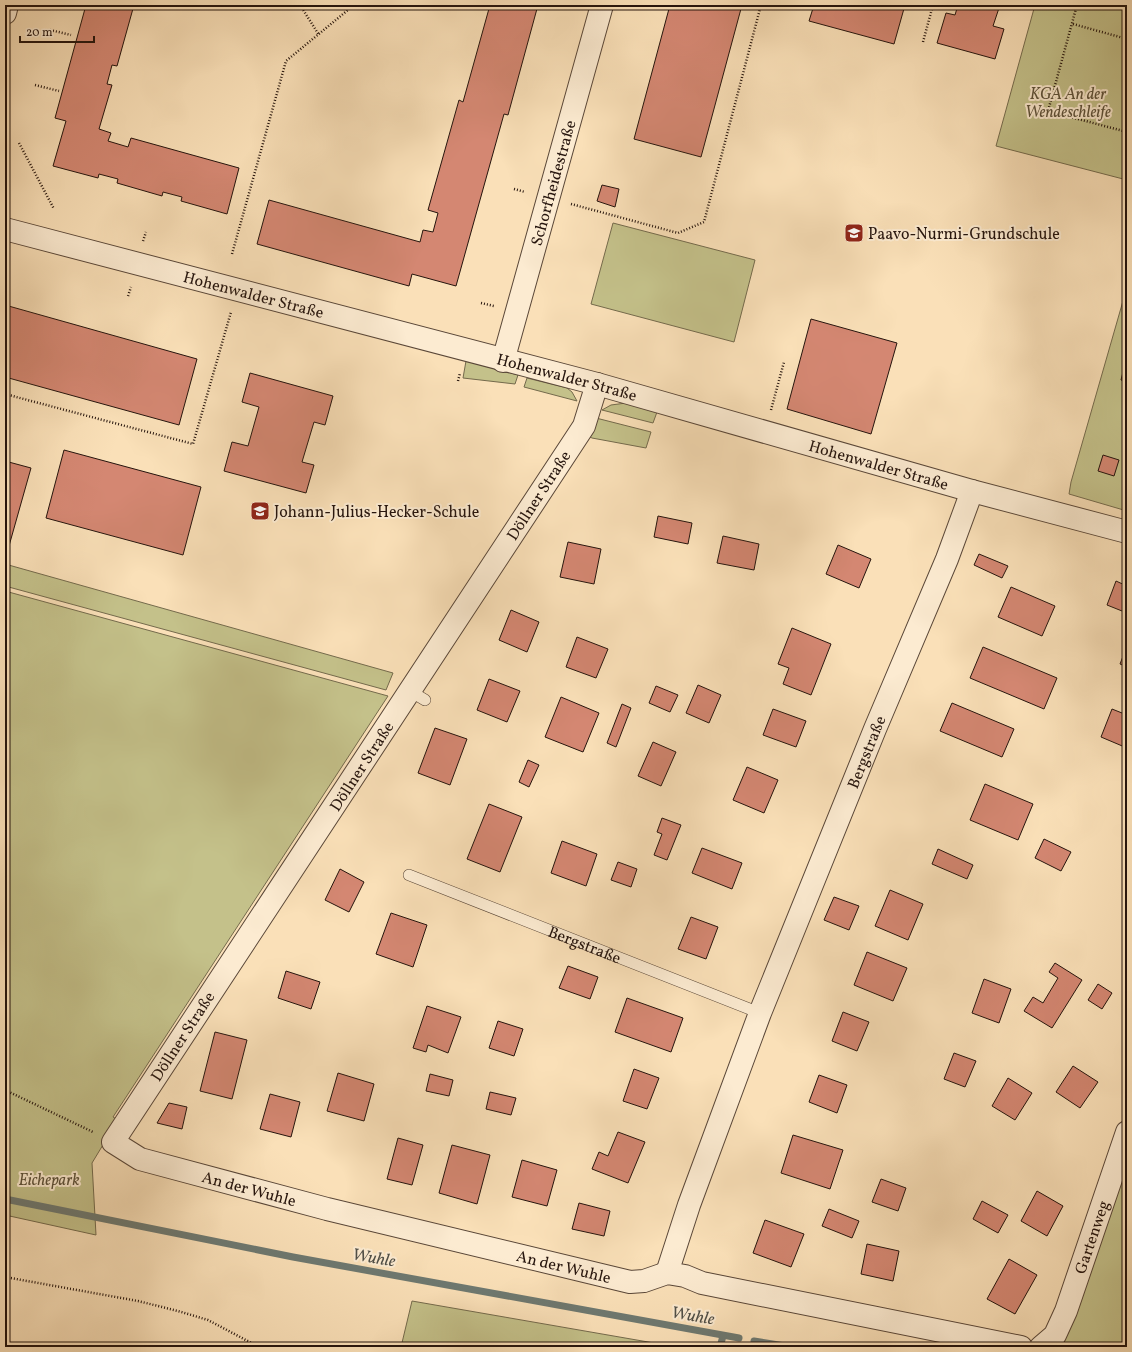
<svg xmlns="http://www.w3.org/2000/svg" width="1132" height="1352" viewBox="0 0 1132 1352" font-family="Vollkorn,serif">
<rect width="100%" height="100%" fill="#fae0b8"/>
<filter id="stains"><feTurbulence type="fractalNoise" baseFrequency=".005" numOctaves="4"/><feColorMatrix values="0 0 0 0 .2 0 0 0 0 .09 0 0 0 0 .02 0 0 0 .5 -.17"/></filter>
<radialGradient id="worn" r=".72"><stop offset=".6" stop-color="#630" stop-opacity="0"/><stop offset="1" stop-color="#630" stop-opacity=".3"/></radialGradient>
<!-- green -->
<g fill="#c4c18a" stroke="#746a4c">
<path d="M1035,5H1127V180L996,146Z"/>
<path d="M613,223L755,260L734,342L591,304Z"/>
<path d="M1127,287V511L1069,494L1071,482Z"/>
<path d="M466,361L518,375L515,384L463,378Z"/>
<path d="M527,378L567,388L572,392L577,401L524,387Z"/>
<path d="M626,403L657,412L653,423L602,410L611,405Z"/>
<path d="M596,418L651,432L646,448L592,438L586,435Z"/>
<path d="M5,564L393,673L386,690L5,586Z"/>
<path d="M5,591L388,696L113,1117L118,1120L92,1163L96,1235L5,1215Z"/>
<path d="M1127,1156V1347H1058Z"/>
<path d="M412,1301L677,1347H401Z"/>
</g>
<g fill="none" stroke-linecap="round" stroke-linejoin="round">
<!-- stream -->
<g stroke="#6e7971" stroke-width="7">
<path d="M5,1199L293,1257L739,1338"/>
<path d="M754,1341L791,1347"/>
<path d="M720,1347L723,1336"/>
</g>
</g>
<!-- building -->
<g fill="#d48772" stroke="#25140d">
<path d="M86,5H134L117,66L112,65L107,84L112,85L99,129L111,133L108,141L128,147L131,138L239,168L227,214L181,201L182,197L163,192L162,196L117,183L118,179L99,174L98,178L53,166L66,121L55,118Z"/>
<path d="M490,5H538L508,115L504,114L456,286L412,274L409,286L257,244L269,200L420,242L423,230L433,232L438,213L428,210L459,100L463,102Z"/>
<path d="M670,5H742L701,157L634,139Z"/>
<path d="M814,5H905L894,44L809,21Z"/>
<path d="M958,5H1000L993,26L1004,29L995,59L937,43L946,13L955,15Z"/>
<path d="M602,185L619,189L615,207L597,201Z"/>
<path d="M5,305L197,359L179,425L5,377Z"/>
<path d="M811,319L897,343L871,434L787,409Z"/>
<path d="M1125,364H1127V382L1121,380Z"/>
<path d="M250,373L333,396L325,425L314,422L302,462L314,465L306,493L224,471L232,442L248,446L259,407L242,402Z"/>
<path d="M64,450L201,487L183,555L46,518Z"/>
<path d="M1103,455L1119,460L1114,476L1098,471Z"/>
<path d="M5,461L31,468L7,553H5Z"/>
<path d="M658,516L692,523L688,544L654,537Z"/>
<path d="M723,536L759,544L754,570L717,563Z"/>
<path d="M568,542L601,549L594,584L560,577Z"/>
<path d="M838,545L871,559L859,588L826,574Z"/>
<path d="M979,554L1008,566L1002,578L974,565Z"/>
<path d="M1116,581L1127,586V613L1107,605Z"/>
<path d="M1011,587L1055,606L1042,636L998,617Z"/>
<path d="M511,610L539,622L527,652L499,640Z"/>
<path d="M792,628L831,644L811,695L783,684L789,668L778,664Z"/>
<path d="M577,637L608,649L596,678L566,667Z"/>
<path d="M1127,646V667L1120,664Z"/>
<path d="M983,647L1057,678L1044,709L970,678Z"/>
<path d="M489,679L520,691L507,722L477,710Z"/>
<path d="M698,685L721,695L709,723L686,713Z"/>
<path d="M656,686L678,695L670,712L649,703Z"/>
<path d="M561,697L599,713L583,752L545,737Z"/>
<path d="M952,703L1014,729L1002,757L940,731Z"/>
<path d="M622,704L631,708L616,747L607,743Z"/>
<path d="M773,709L806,721L796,747L763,735Z"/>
<path d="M1112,709L1127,715V748L1101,737Z"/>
<path d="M435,728L467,739L450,785L418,773Z"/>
<path d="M653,742L676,752L661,786L638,776Z"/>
<path d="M528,760L539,765L529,787L519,782Z"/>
<path d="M747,767L778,780L764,813L733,800Z"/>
<path d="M985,784L1033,804L1018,840L970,820Z"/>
<path d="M489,804L522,817L500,872L467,859Z"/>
<path d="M662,818L681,825L667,860L654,855L662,834L657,832Z"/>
<path d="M1044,839L1071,852L1061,871L1035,858Z"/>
<path d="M562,841L597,854L586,886L551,873Z"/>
<path d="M702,848L742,863L732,889L692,873Z"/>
<path d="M938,849L973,865L967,879L932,864Z"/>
<path d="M618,862L637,869L631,887L611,880Z"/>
<path d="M340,869L364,882L349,912L325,900Z"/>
<path d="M890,890L923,904L908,940L875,926Z"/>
<path d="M834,897L859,906L849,930L824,920Z"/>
<path d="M391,913L427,925L413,967L376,954Z"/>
<path d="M691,917L718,927L706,959L678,949Z"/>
<path d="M867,952L907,968L893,1001L854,985Z"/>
<path d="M1055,963L1082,980L1052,1028L1024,1011L1033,997L1043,1003L1058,978L1049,972Z"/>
<path d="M568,966L598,977L590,999L559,988Z"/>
<path d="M286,971L320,982L311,1009L278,998Z"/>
<path d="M984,979L1011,989L999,1023L972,1013Z"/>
<path d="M1098,984L1112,993L1102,1009L1088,1000Z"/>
<path d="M627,998L683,1018L671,1052L615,1032Z"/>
<path d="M427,1006L461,1017L448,1053L428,1045L426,1052L413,1048Z"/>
<path d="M843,1012L869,1022L857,1051L832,1041Z"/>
<path d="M498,1021L523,1029L514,1056L489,1048Z"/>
<path d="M215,1032L247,1040L232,1099L200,1091Z"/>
<path d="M954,1053L976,1061L965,1087L944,1079Z"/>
<path d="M1073,1066L1098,1082L1080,1108L1056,1092Z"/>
<path d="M634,1069L659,1078L647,1109L623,1101Z"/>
<path d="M338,1073L374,1084L364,1121L327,1111Z"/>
<path d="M430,1074L453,1080L449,1096L426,1091Z"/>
<path d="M819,1075L847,1085L837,1113L809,1102Z"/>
<path d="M1008,1078L1032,1093L1015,1120L992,1106Z"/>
<path d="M490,1092L516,1098L511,1115L486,1109Z"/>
<path d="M270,1094L300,1102L291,1137L260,1129Z"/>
<path d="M169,1103L187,1107L182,1129L157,1123Z"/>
<path d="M618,1132L645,1142L628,1183L592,1169L599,1152L608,1156Z"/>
<path d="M793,1135L843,1150L830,1189L781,1173Z"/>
<path d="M398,1138L423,1145L412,1185L387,1179Z"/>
<path d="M452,1145L490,1155L477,1204L439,1193Z"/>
<path d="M522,1160L557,1170L547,1206L512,1197Z"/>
<path d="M881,1179L906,1188L898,1211L872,1202Z"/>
<path d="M1037,1191L1063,1206L1047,1236L1021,1221Z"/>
<path d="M982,1201L1008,1215L998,1233L973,1219Z"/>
<path d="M579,1203L610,1211L604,1236L572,1229Z"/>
<path d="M829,1209L859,1221L852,1238L822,1226Z"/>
<path d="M765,1220L804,1234L791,1267L753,1253Z"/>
<path d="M867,1244L899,1251L893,1281L861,1274Z"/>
<path d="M1009,1259L1037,1275L1015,1314L987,1299Z"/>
</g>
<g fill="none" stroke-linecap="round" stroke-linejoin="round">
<defs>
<g id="lane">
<path d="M410,691L425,700"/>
<path id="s1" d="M409,875L760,1013"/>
</g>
<g id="street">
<path d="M5,13L7,5"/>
<path id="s2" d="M5,229L597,384L972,491L1127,532"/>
<path id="s3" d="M503,361L602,5"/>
<path id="s4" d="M597,384L584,426L113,1142L140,1159L327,1209L630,1282L644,1281L667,1273L685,1276L702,1283L1021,1347"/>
<path id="s5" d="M667,1273L689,1205L760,1013L875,729L947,559L972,491"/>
<path id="s6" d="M1041,1347L1055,1335L1066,1311L1127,1132"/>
</g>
</defs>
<!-- lane casing -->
<use href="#lane" stroke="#5a4738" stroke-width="12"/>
<!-- street casing -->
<use href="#street" stroke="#5a4738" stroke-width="24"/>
<!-- path -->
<g stroke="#25140d" stroke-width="2.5" stroke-dasharray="1 2" stroke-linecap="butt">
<path d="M300,5L319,35"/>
<path d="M1077,5L1048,111L1127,132"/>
<path d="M1073,24L1127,39"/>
<path d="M50,30L71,35"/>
<path d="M923,42L933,5"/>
<path d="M35,85L59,91"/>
<path d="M19,143L54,209"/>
<path d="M514,189L525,192"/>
<path d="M571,204L678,233L704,222L761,5"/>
<path d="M143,241L146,232"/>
<path d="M232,254L286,61L354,5"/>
<path d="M128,296L131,287"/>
<path d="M481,303L494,306"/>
<path d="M458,381L460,373"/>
<path d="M5,394L193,444L231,312"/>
<path d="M771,410L784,362"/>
<path d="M5,1090L93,1132"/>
<path d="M5,1277L138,1301L178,1311L208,1320L259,1347"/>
</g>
<!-- lane -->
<use href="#lane" stroke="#fcebd1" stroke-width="11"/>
<!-- street -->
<use href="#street" stroke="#fcebd1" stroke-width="22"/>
</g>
<!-- icons -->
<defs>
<symbol id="school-square" viewBox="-11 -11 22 22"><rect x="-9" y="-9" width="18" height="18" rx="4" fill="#8f2418" stroke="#fcebd1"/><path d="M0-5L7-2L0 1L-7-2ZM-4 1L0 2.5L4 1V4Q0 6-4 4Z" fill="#fff"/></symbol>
</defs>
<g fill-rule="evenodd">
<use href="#school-square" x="843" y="222" width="22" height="22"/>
<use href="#school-square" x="249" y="500" width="22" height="22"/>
</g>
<g text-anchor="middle" stroke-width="4" stroke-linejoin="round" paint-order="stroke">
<!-- park labels -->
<g font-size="16" font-style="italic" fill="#5d5139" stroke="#fcebd1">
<text x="1068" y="99">KGA An der<tspan x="1068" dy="18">Wendeschleife</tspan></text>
<text x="49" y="1185">Eichepark</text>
</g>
<!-- street labels -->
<g font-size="16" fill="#25140d" stroke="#fcebd1">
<text dy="6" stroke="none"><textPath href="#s3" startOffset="185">Schorfheidestraße</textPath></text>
<text dy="6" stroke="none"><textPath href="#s2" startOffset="257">Hohenwalder Straße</textPath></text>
<text dy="6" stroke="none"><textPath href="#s2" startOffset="581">Hohenwalder Straße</textPath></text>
<text dy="6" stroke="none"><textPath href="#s2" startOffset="905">Hohenwalder Straße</textPath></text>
<text transform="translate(538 495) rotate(-57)" y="6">Döllner Straße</text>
<text dy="6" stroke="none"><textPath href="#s5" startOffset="558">Bergstraße</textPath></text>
<text transform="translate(361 766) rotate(-57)" y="6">Döllner Straße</text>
<text dy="6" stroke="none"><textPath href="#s1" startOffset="189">Bergstraße</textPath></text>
<text transform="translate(182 1036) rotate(-57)" y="6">Döllner Straße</text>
<text dy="6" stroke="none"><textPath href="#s4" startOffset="1046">An der Wuhle</textPath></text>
<text dy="6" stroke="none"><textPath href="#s6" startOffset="123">Gartenweg</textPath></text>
<text dy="6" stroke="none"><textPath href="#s4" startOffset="1370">An der Wuhle</textPath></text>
</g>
<!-- poi labels -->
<g font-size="16" fill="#25140d" stroke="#fcebd1" text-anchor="start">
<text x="868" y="239">Paavo-Nurmi-Grundschule</text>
<text x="274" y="517">Johann-Julius-Hecker-Schule</text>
</g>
<!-- water labels -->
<g font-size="17" font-style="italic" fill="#504f47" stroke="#fcebd1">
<text transform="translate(374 1257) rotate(10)" y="6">Wuhle</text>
<text transform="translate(693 1315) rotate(10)" y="6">Wuhle</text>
</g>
</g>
<!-- margin -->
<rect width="1132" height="1352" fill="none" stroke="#fae0b8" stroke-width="20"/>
<rect x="6" y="6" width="1120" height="1340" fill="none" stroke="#25140d" stroke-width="2"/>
<rect x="10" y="10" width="1112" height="1332" fill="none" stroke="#25140d"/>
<!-- scale -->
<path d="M20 36v6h74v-6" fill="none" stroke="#25140d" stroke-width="2"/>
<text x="26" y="36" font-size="12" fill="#25140d" stroke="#fcebd1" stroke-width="3" paint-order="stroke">20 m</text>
<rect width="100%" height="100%" filter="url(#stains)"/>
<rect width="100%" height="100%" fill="url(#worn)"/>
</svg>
